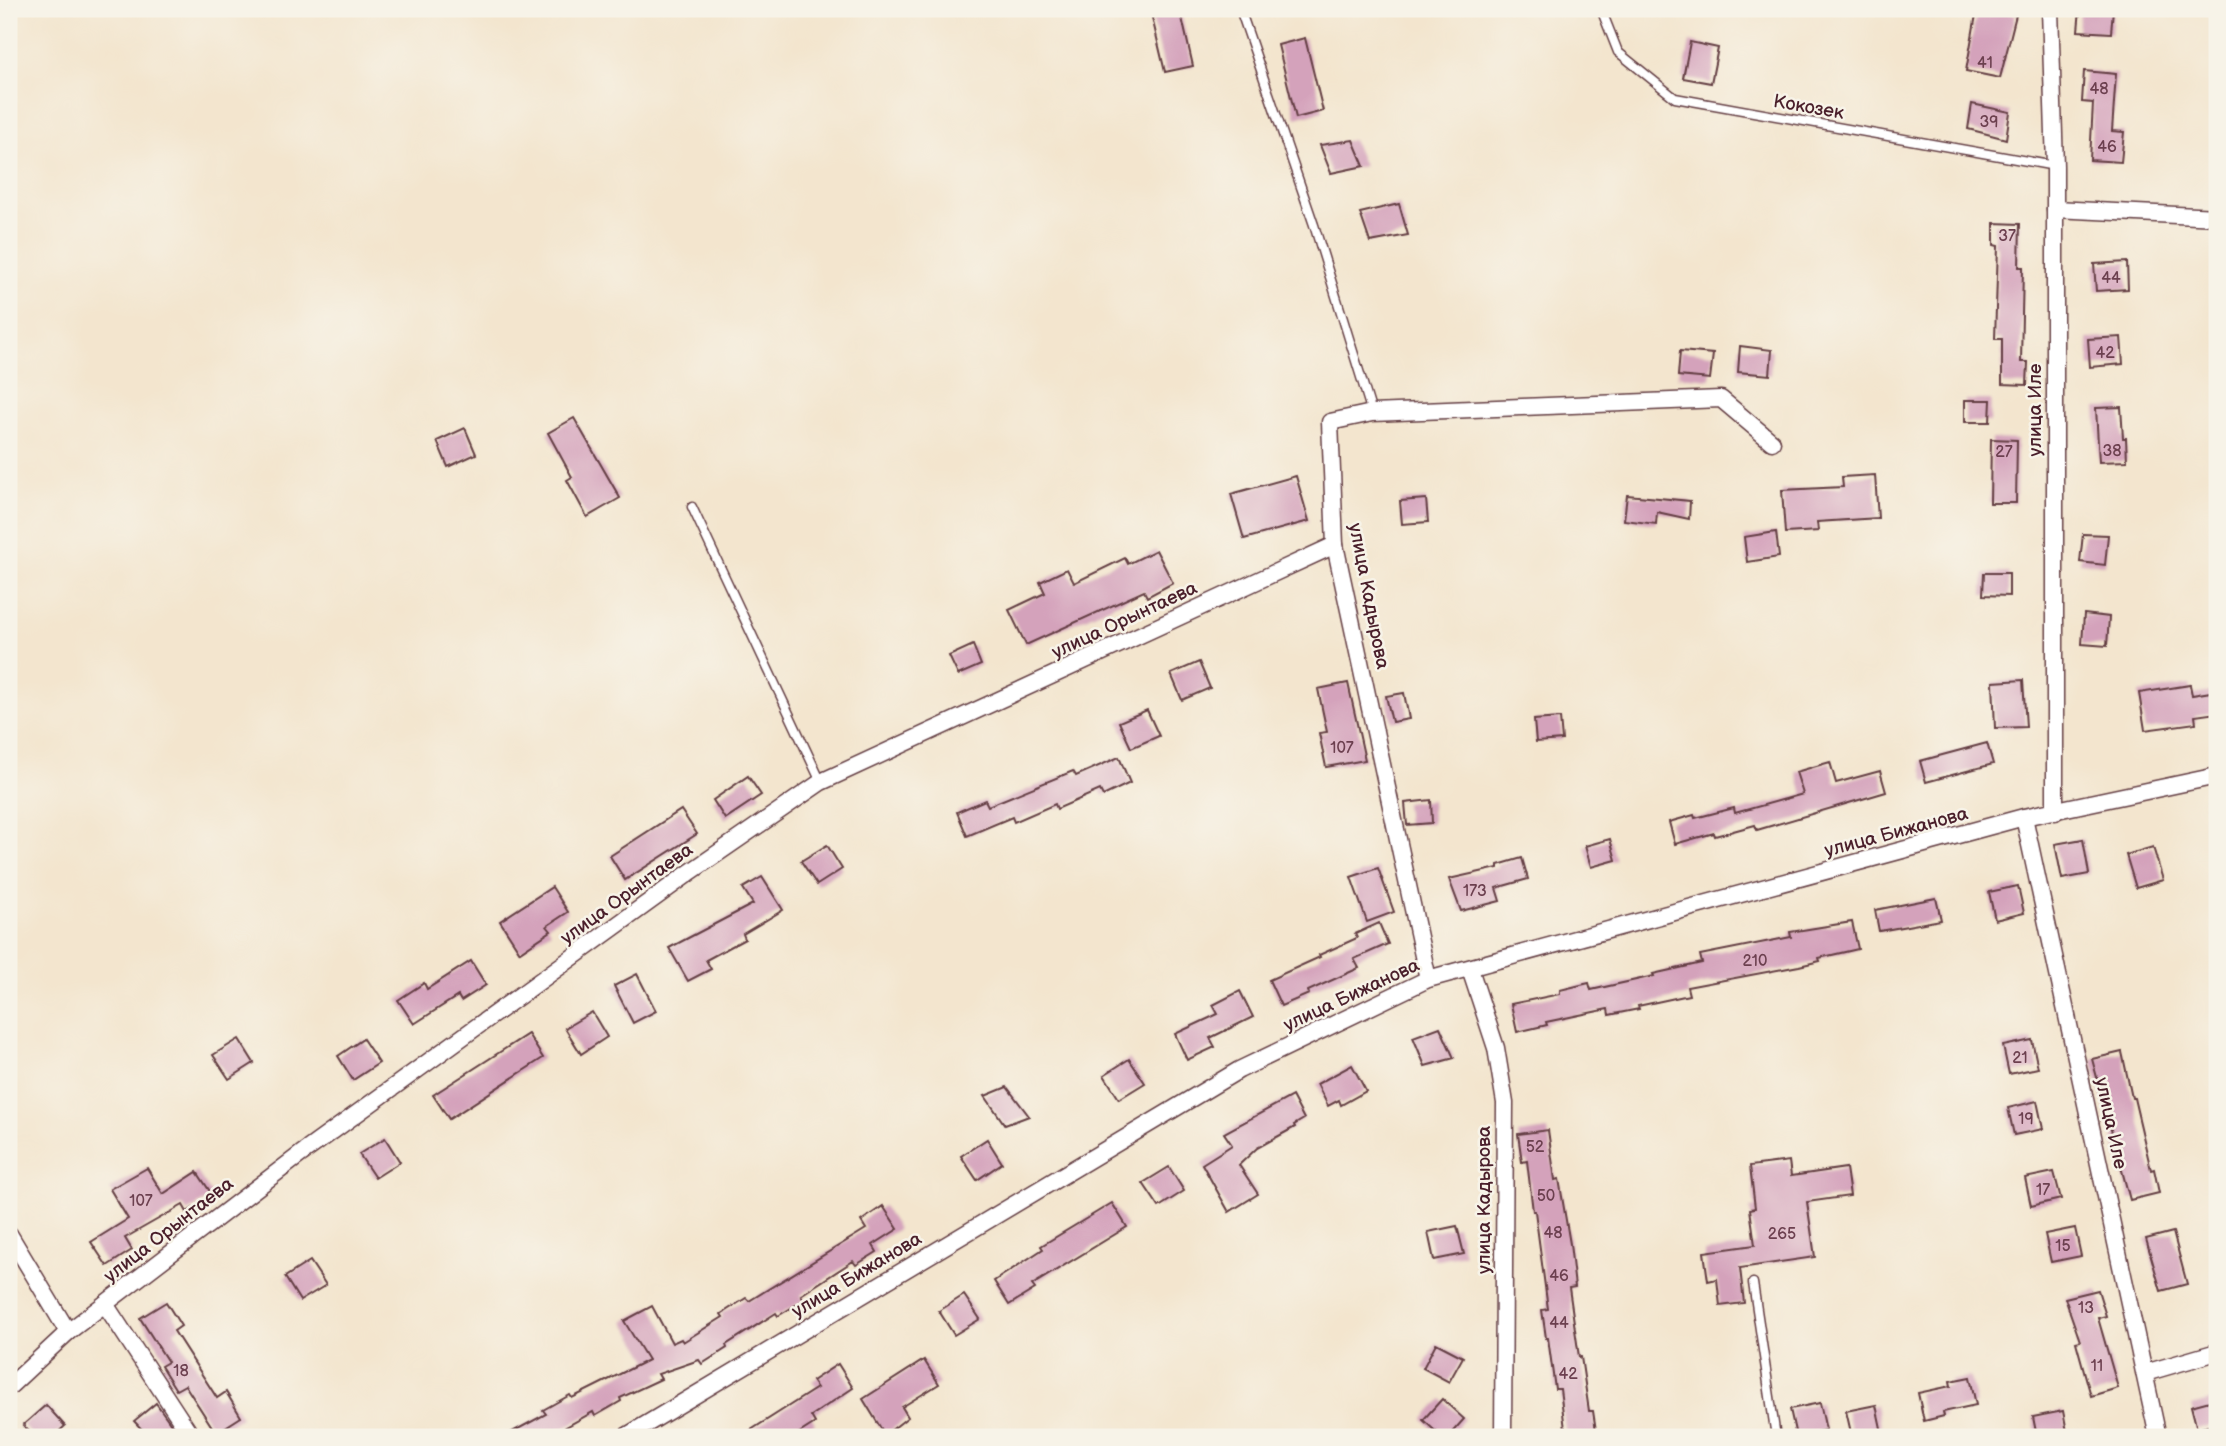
<svg xmlns="http://www.w3.org/2000/svg" width="2226" height="1446" viewBox="0 0 2226 1446" font-family="'Balsamiq Sans',sans-serif">
<rect width="100%" height="100%" fill="#f7f3e8"/>
<filter id="ink" filterUnits="userSpaceOnUse"><feTurbulence type="fractalNoise" baseFrequency=".0143" numOctaves="2"/><feDisplacementMap in="SourceGraphic" scale="14" xChannelSelector="R" yChannelSelector="G"/><feConvolveMatrix kernelMatrix="1 2 1 2 8 2 1 2 1" color-interpolation-filters="sRGB"/></filter>
<filter id="wash" filterUnits="userSpaceOnUse"><feTurbulence type="fractalNoise" baseFrequency=".00686" numOctaves="4" result="noise"/><feDisplacementMap in="SourceGraphic" scale="28" xChannelSelector="R" yChannelSelector="G"/><feGaussianBlur stdDeviation="1.57" result="paint"/><feColorMatrix in="noise" values="0 0 0 0 0 0 0 0 0 0 0 0 0 0 0 0 0 1.4 0 .05"/><feComposite in="paint" operator="in"/></filter>
<g filter="url(#wash)">
<rect width="100%" height="100%" fill="#f3e5ce"/>
<g id="blocks">
<!-- building -->
<g fill="#d4a2bb">
<path d="M1150,9H1180L1193,66L1165,72Z"/>
<path d="M1977,9H1992L2016,15L2000,78L1966,71Z"/>
<path d="M2080,9H2113L2111,33L2078,31Z"/>
<path d="M1305,38L1323,111L1296,118L1278,45Z"/>
<path d="M1690,42L1718,48L1711,83L1683,78Z"/>
<path d="M2084,71L2116,74L2112,131L2124,132L2121,162L2090,160L2093,103L2082,102Z"/>
<path d="M1972,104L2010,112L2006,139L1968,129Z"/>
<path d="M1353,140L1364,166L1331,173L1320,145Z"/>
<path d="M1399,204L1408,235L1370,242L1360,213Z"/>
<path d="M1994,223L2020,224L2019,267H2023L2021,362H2028L2027,385L2002,384V339H1995L1998,246L1994,245Z"/>
<path d="M2127,262L2128,289L2096,291L2094,264Z"/>
<path d="M2121,337L2123,364L2090,367L2088,339Z"/>
<path d="M1740,346L1772,350L1770,375L1738,372Z"/>
<path d="M1680,351L1713,354L1710,379L1678,376Z"/>
<path d="M1965,400H1991L1990,422H1965Z"/>
<path d="M2121,407L2123,438H2126L2127,461L2099,462L2096,408Z"/>
<path d="M574,418L620,498L587,517L567,480L572,477L548,433Z"/>
<path d="M465,428L476,454L448,467L437,441Z"/>
<path d="M1991,439L2017,440L2016,503H1990Z"/>
<path d="M1875,475L1878,518L1817,522L1818,531L1785,533L1782,490L1843,487L1842,477Z"/>
<path d="M1296,476L1309,521L1244,539L1231,494Z"/>
<path d="M1627,495L1690,501L1689,519L1657,512L1656,524L1624,520Z"/>
<path d="M1426,499L1428,522L1402,524L1400,501Z"/>
<path d="M1776,532L1779,557L1747,562L1744,537Z"/>
<path d="M2083,534L2108,535L2105,565L2080,562Z"/>
<path d="M1156,550L1173,583L1147,597L1144,591L1026,645L1009,610L1045,593L1040,582L1067,569L1074,583L1125,558L1128,564Z"/>
<path d="M1984,573H2009V596L1983,595Z"/>
<path d="M2084,614L2109,617L2107,646L2082,644Z"/>
<path d="M973,645L981,665L958,675L949,656Z"/>
<path d="M1199,662L1210,688L1182,700L1171,674Z"/>
<path d="M2023,680L2026,727L1995,728L1993,682Z"/>
<path d="M1348,683L1365,760L1326,767L1319,733L1327,732L1318,689Z"/>
<path d="M2190,685L2192,695L2217,691V713L2195,716L2196,723L2145,730L2139,693Z"/>
<path d="M1404,693L1409,719L1392,722L1386,696Z"/>
<path d="M1147,710L1159,736L1131,748L1119,722Z"/>
<path d="M1560,718L1562,740L1536,742L1534,720Z"/>
<path d="M1987,743L1993,764L1926,782L1920,761Z"/>
<path d="M1119,757L1130,783L1103,796L1100,790L1057,809L1055,804L1014,822L1012,817L967,836L957,812L985,800L988,806L1073,771L1076,776Z"/>
<path d="M1830,762L1836,783L1880,771L1886,792L1757,830L1755,825L1715,836L1714,833L1675,844L1669,822L1694,815L1695,818L1734,808L1735,813L1803,794L1796,772Z"/>
<path d="M748,776L761,795L725,819L713,800Z"/>
<path d="M1431,800L1432,823L1407,825L1405,803Z"/>
<path d="M681,810L697,834L625,880L610,856Z"/>
<path d="M1610,839L1616,860L1591,867L1585,846Z"/>
<path d="M2083,839L2089,874L2062,879L2055,844Z"/>
<path d="M827,845L842,869L817,885L801,861Z"/>
<path d="M2153,847L2163,880L2136,888L2126,855Z"/>
<path d="M1522,858L1528,879L1496,888L1500,901L1461,911L1449,879L1498,868V865Z"/>
<path d="M1378,868L1394,912L1367,922L1351,877Z"/>
<path d="M762,877L783,910L743,934L745,939L706,960L711,969L688,981L669,948L753,904L743,888Z"/>
<path d="M2018,886L2024,913L1995,920L1989,892Z"/>
<path d="M552,887L568,912L547,926L551,931L520,952L500,921Z"/>
<path d="M1936,898L1941,920L1879,931L1875,910Z"/>
<path d="M1852,922L1858,949L1819,958L1820,961L1799,966L1687,987L1689,995L1638,1006L1639,1009L1609,1015L1608,1009L1546,1022L1547,1025L1517,1032L1511,1004L1560,994V990L1589,983L1591,990L1654,976L1653,974L1702,963L1700,955L1791,937L1790,932Z"/>
<path d="M1379,923L1388,944L1354,959L1359,968L1308,991L1309,994L1281,1006L1269,980L1320,957L1319,955L1357,938L1355,934Z"/>
<path d="M471,961L486,985L461,1001L458,996L414,1024L398,1000L424,983L427,989Z"/>
<path d="M637,974L656,1011L633,1023L614,986Z"/>
<path d="M1240,991L1253,1017L1210,1038L1215,1047L1187,1060L1175,1034L1218,1014L1213,1005Z"/>
<path d="M592,1012L607,1037L581,1054L565,1028Z"/>
<path d="M1440,1027L1454,1058L1425,1066L1413,1037Z"/>
<path d="M528,1034L543,1058L449,1119L433,1095Z"/>
<path d="M239,1039L254,1063L229,1079L213,1055Z"/>
<path d="M363,1039L379,1063L353,1080L338,1056Z"/>
<path d="M2032,1040L2038,1068L2009,1074L2003,1046Z"/>
<path d="M2122,1052L2132,1098H2134L2151,1170L2154,1169L2159,1193L2130,1200L2092,1059Z"/>
<path d="M1129,1059L1145,1083L1119,1099L1104,1075Z"/>
<path d="M1352,1065L1366,1091L1341,1105L1339,1100L1328,1106L1317,1084Z"/>
<path d="M1007,1087L1029,1116L1005,1125L985,1096Z"/>
<path d="M1292,1096L1304,1119L1294,1125L1295,1127L1257,1148L1239,1165L1258,1194L1229,1212L1202,1164L1232,1145L1224,1133Z"/>
<path d="M2037,1101L2043,1129L2014,1135L2008,1108Z"/>
<path d="M1548,1130L1555,1180L1559,1179L1570,1244L1575,1287L1569,1288L1579,1357H1581L1589,1411H1593L1597,1437H1566L1560,1389H1555L1548,1338H1546L1542,1310L1548,1309L1535,1211H1533L1527,1161L1522,1162L1518,1134Z"/>
<path d="M385,1138L400,1162L375,1178L359,1154Z"/>
<path d="M987,1139L1002,1163L977,1180L961,1156Z"/>
<path d="M1789,1161L1791,1176L1846,1168L1850,1196L1807,1202L1815,1257L1740,1268L1744,1303L1720,1306L1717,1279L1708,1281L1704,1252L1755,1245L1750,1209L1755,1208L1750,1166Z"/>
<path d="M1169,1167L1184,1191L1159,1207L1143,1183Z"/>
<path d="M147,1168L163,1194L197,1172L213,1196L187,1212L183,1205L125,1238L132,1250L107,1266L91,1242L128,1219L110,1189Z"/>
<path d="M2054,1172L2061,1199L2031,1206L2025,1178Z"/>
<path d="M1112,1203L1127,1227L1032,1285L1035,1289L1009,1305L994,1281L1043,1249L1041,1246Z"/>
<path d="M883,1206L898,1229L873,1245L877,1252L856,1265L853,1261L801,1295L804,1300L778,1316L776,1313L726,1345L727,1348L702,1364L699,1360L658,1374L661,1379L620,1398L621,1401L595,1416L593,1412L548,1437H503L546,1414L543,1410L570,1395L572,1398L648,1360L624,1321L652,1306L672,1343L681,1339L683,1342L723,1317L721,1314L746,1298L749,1301L866,1229L861,1221Z"/>
<path d="M1457,1226L1464,1254L1434,1260L1428,1232Z"/>
<path d="M2075,1228L2081,1256L2051,1262L2045,1234Z"/>
<path d="M2173,1232L2187,1284L2161,1291L2146,1239Z"/>
<path d="M310,1261L326,1285L300,1301L285,1277Z"/>
<path d="M2098,1290L2106,1316L2098,1318L2118,1388L2091,1396L2076,1342L2080,1341L2065,1298Z"/>
<path d="M964,1295L980,1319L954,1335L939,1311Z"/>
<path d="M166,1302L181,1326L174,1331L217,1398L226,1392L241,1417L216,1433L185,1385L176,1390L161,1366L168,1362L140,1318Z"/>
<path d="M1436,1343L1463,1357L1449,1382L1423,1368Z"/>
<path d="M924,1360L939,1384L902,1407L908,1417L885,1435L863,1399Z"/>
<path d="M838,1364L853,1388L811,1416L815,1423L793,1437H740L817,1388L812,1381Z"/>
<path d="M1970,1377L1976,1405L1943,1412L1944,1416L1924,1421L1918,1393L1951,1386L1950,1381Z"/>
<path d="M1442,1399L1464,1419L1448,1437H1442L1423,1420Z"/>
<path d="M2217,1399V1424L2197,1429L2191,1406Z"/>
<path d="M156,1403L176,1431L167,1437H149L134,1421Z"/>
<path d="M1820,1403L1826,1430L1796,1436L1790,1409Z"/>
<path d="M46,1405L65,1426L53,1437H34L23,1425Z"/>
<path d="M1876,1405L1882,1433L1852,1437L1846,1411Z"/>
<path d="M2063,1411L2068,1437H2037L2033,1417Z"/>
</g>
</g>
</g>
<g filter="url(#ink)">
<use href="#blocks" fill-opacity="0" stroke="#633d43" stroke-width="2"/>
<g fill="none" stroke-linecap="round" stroke-linejoin="round">
<defs>
<g id="lane">
<path d="M1240,9L1314,225L1372,413"/>
<path d="M1601,9L1618,52L1675,98L2055,166"/>
<path d="M692,507L821,782"/>
<path d="M1753,1283L1776,1437"/>
</g>
<g id="street">
<path d="M2050,9L2055,166V812"/>
<path d="M2055,209L2217,217"/>
<path d="M2024,817L2158,1437"/>
<path d="M1470,969L1496,1048L1505,1103L1503,1437"/>
<path d="M1428,979L1335,545L1330,422L1372,413L1721,399L1772,442"/>
<path d="M9,1234L68,1332"/>
<path d="M105,1304L192,1437"/>
<path d="M2145,1373L2217,1352"/>
<path d="M9,1387L68,1332L301,1154L689,873L821,782L1335,545"/>
<path d="M625,1437L1239,1070L1428,979L2024,817L2217,776"/>
</g>
</defs>
<!-- lane casing -->
<use href="#lane" stroke="#633d43" stroke-width="11"/>
<!-- street casing -->
<use href="#street" stroke="#633d43" stroke-width="19"/>
<!-- lane -->
<use href="#lane" stroke="#fff" stroke-width="8"/>
<!-- street -->
<use href="#street" stroke="#fff" stroke-width="16"/>
</g>
</g>
<g text-anchor="middle" stroke-width="5" stroke-linejoin="round" paint-order="stroke">
<!-- number labels -->
<g font-size="16" fill="#6c404f">
<text x="1985" y="68">41</text>
<text x="2099" y="94">48</text>
<text x="1989" y="127">39</text>
<text x="2107" y="152">46</text>
<text x="2007" y="241">37</text>
<text x="2111" y="283">44</text>
<text x="2105" y="358">42</text>
<text x="2112" y="456">38</text>
<text x="2004" y="457">27</text>
<text x="1342" y="753">107</text>
<text x="1475" y="896">173</text>
<text x="1755" y="966">210</text>
<text x="2020" y="1063">21</text>
<text x="2026" y="1124">19</text>
<text x="1535" y="1152">52</text>
<text x="2043" y="1195">17</text>
<text x="1546" y="1201">50</text>
<text x="141" y="1206">107</text>
<text x="1553" y="1238">48</text>
<text x="1782" y="1239">265</text>
<text x="2063" y="1251">15</text>
<text x="1559" y="1281">46</text>
<text x="2086" y="1313">13</text>
<text x="1559" y="1328">44</text>
<text x="2097" y="1371">11</text>
<text x="181" y="1376">18</text>
<text x="1568" y="1379">42</text>
</g>
<!-- street labels -->
<g font-size="19" fill="#4a1f2b" stroke="#f7f3e8">
<text transform="translate(1809 106) rotate(10)" y="7">Кокозек</text>
<text transform="translate(2034 410) rotate(-90)" y="7">улица Иле</text>
<text transform="translate(1370 596) rotate(79)" y="7">улица Кадырова</text>
<text transform="translate(1124 619) rotate(-25)" y="7">улица Орынтаева</text>
<text transform="translate(1896 831) rotate(-15)" y="7">улица Бижанова</text>
<text transform="translate(626 893) rotate(-36)" y="7">улица Орынтаева</text>
<text transform="translate(1351 994) rotate(-25)" y="7">улица Бижанова</text>
<text transform="translate(2112 1123) rotate(78)" y="7">улица Иле</text>
<text transform="translate(1483 1200) rotate(-90)" y="7">улица Кадырова</text>
<text transform="translate(168 1229) rotate(-38)" y="7">улица Орынтаева</text>
<text transform="translate(856 1274) rotate(-31)" y="7">улица Бижанова</text>
</g>
</g>
<!-- margin -->
<rect width="2226" height="1446" fill="none" stroke="#f7f3e8" stroke-width="35"/>
</svg>
